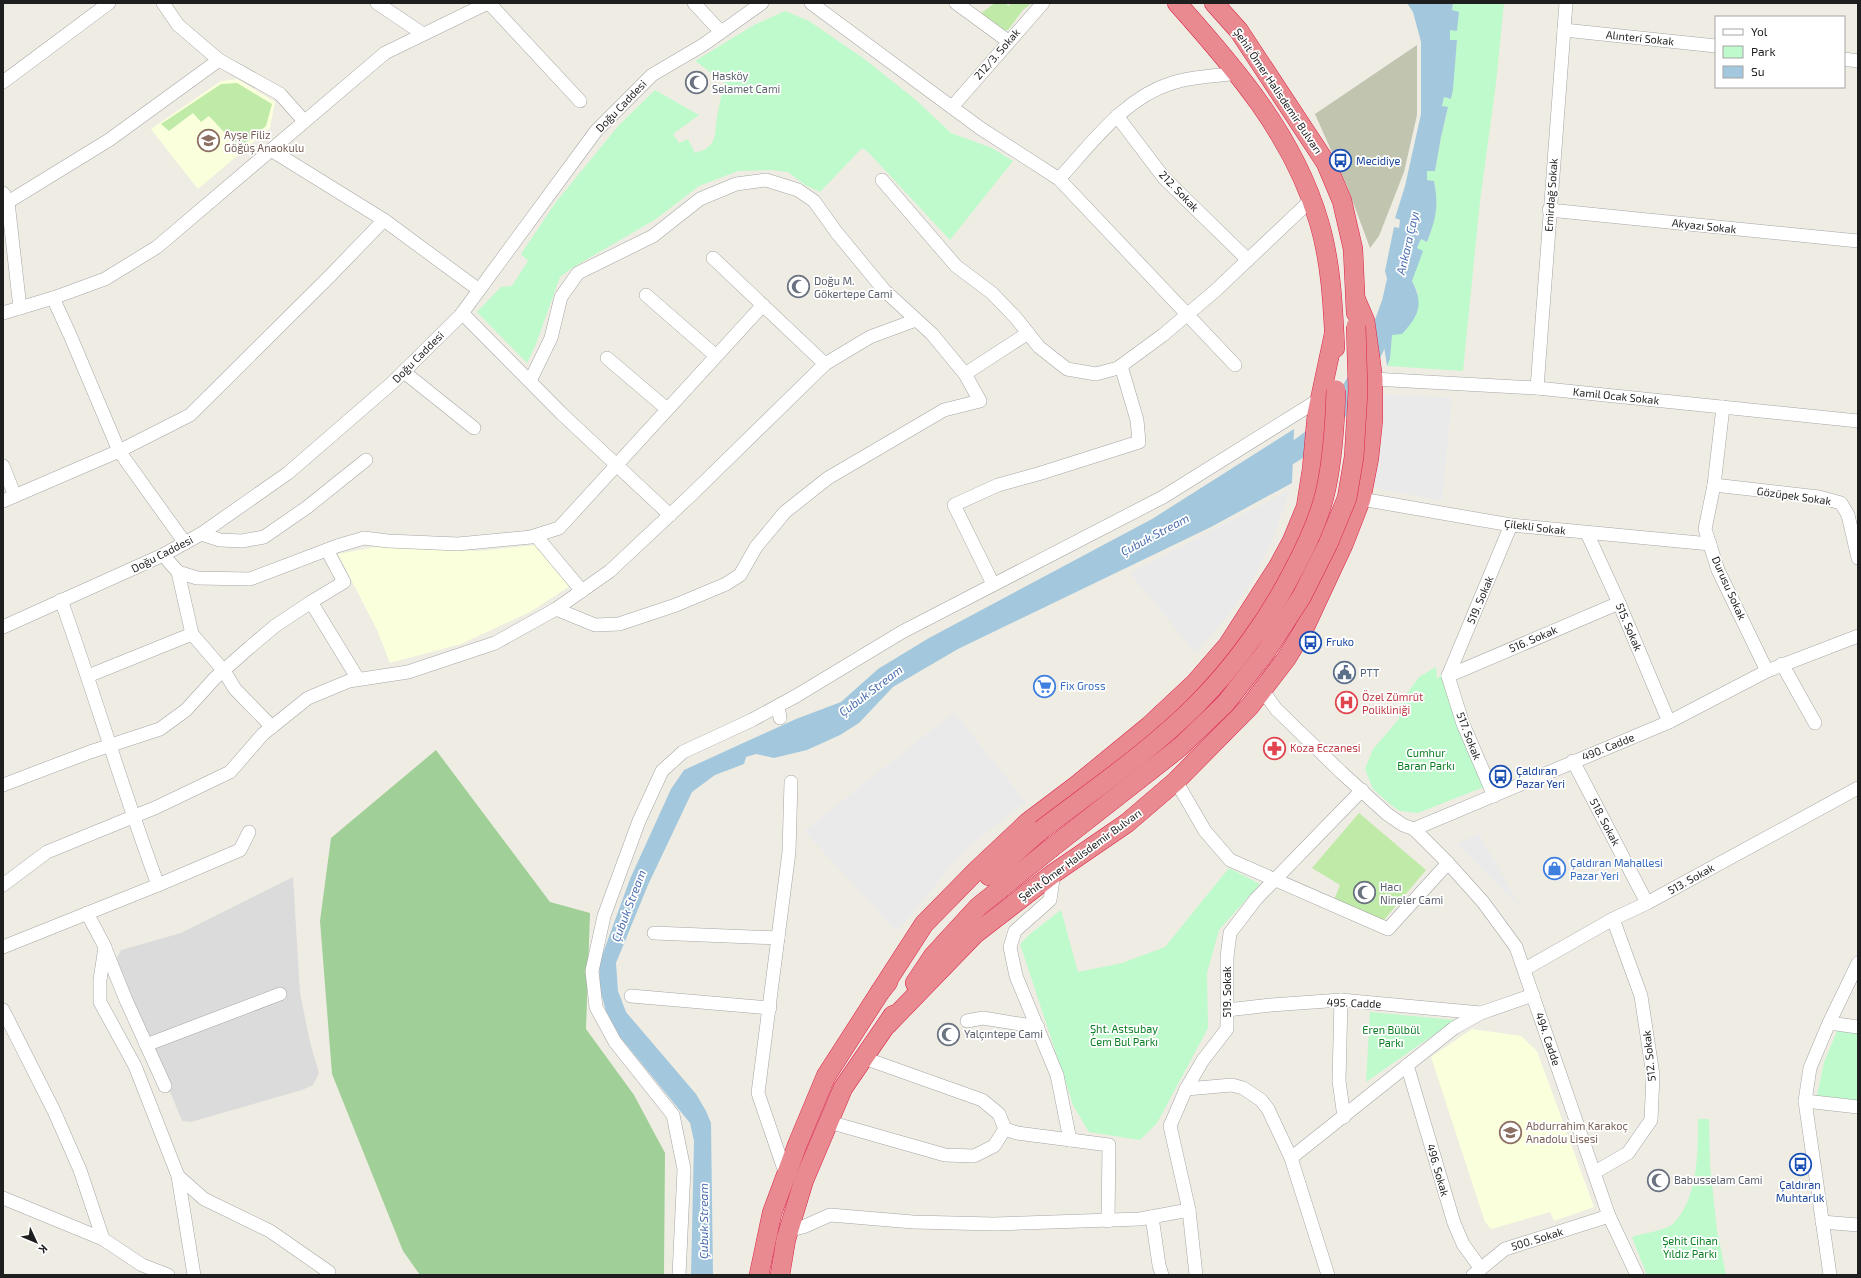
<svg xmlns="http://www.w3.org/2000/svg" width="1861" height="1278" viewBox="0 0 1861 1278" font-family="'Exo 2',sans-serif">
<rect width="100%" height="100%" fill="#efede3"/>
<!-- residential -->
<path fill="#dcdbdb" d="M293,877L300,993L310,1042L319,1073L313,1085L302,1090L191,1122L182,1121L116,959L121,950L181,933Z"/>
<!-- education -->
<g fill="#faffdc">
<path d="M237,79L275,102L270,128L198,189L151,129L221,81Z"/>
<path d="M535,545L570,586L530,612L461,644L390,663L377,630L338,554L376,547L479,551Z"/>
<path d="M1472,1029L1521,1036L1537,1051L1594,1207L1554,1221L1550,1212L1491,1229L1485,1222L1431,1057Z"/>
</g>
<!-- construction -->
<path fill="#c1c4af" d="M1417,45V115L1404,172L1379,236L1370,248L1347,186L1315,114Z"/>
<!-- grass -->
<g fill="#c0eaa8">
<path d="M995,3H1006L1008,6L1012,3H1032L1023,10L1008,30L999,31L977,16Z"/>
<path d="M237,83L272,104L266,126L239,148L209,116L201,122L193,113L169,131L161,124L221,84Z"/>
<path d="M1359,813L1426,870L1383,921L1334,900L1340,885L1312,868Z"/>
</g>
<!-- forest -->
<path fill="#a0cf97" d="M436,750L550,902L590,913L586,1029L634,1095L665,1153L664,1275H420L403,1251L332,1074L320,921L331,838Z"/>
<!-- park -->
<g fill="#bffacc">
<path d="M1453,3H1504L1496,83L1480,201L1463,371L1387,366L1390,359L1392,334L1418,293L1412,281L1417,248L1421,239L1427,242C1436,217 1439,207 1434,181L1427,180V171H1435L1441,137L1448,108L1442,106L1444,97L1451,99L1457,40H1450V30L1459,12L1452,11Z"/>
<path d="M785,11L809,21L863,58L916,100L951,133L992,148L1013,161L950,240L868,152L862,148L820,192L805,185L788,172L771,170L738,171L699,186L656,219L572,268L560,277L536,344L527,363L477,312L501,287L512,286L528,261L521,254L556,202L619,125L655,90L699,115L673,134L679,143L688,139L695,153C718,147 714,136 717,117C719,105 722,94 724,82L695,61L754,25Z"/>
<path d="M1436,667L1437,679L1446,669L1484,787L1418,813L1400,811L1391,805L1373,789L1365,769L1373,749L1399,719V706L1408,692L1419,677Z"/>
<path d="M1229,868L1260,884L1219,930L1207,973L1208,1028L1157,1123L1140,1140L1089,1132L1073,1105L1020,944L1030,934L1061,910L1078,972L1122,963L1165,947Z"/>
<path d="M1370,1012L1455,1020L1366,1082Z"/>
<path d="M1838,1029L1858,1031V1101L1817,1096L1824,1062Z"/>
<path d="M1698,1119H1709L1710,1165L1717,1230L1726,1275H1647L1632,1237C1640,1234 1667,1230 1673,1224C1698,1199 1698,1152 1698,1119Z"/>
</g>
<!-- parking -->
<g fill="#eaeaea">
<path d="M1382,394L1452,398L1442,501L1371,487Z"/>
<path d="M1291,489L1272,540L1256,575L1228,616L1195,653L1130,573Z"/>
<path d="M954,712L1026,802L973,843L951,866L899,930L894,929L804,831Z"/>
<path d="M1479,833L1521,908L1457,844Z"/>
</g>
<!-- water -->
<g fill="#a3c8de">
<path d="M1407,3H1453L1452,10L1459,12L1457,31L1450,30V40H1457L1453,89L1451,99L1444,97L1442,106L1448,107L1441,137L1435,171H1427V180L1434,181C1439,206 1436,219 1427,242L1421,239L1417,248L1423,251L1412,281C1424,304 1419,316 1402,334L1392,335L1390,359L1387,366L1380,320L1381,305L1387,279L1385,271L1394,227L1399,228L1400,220L1395,218L1405,186L1421,114V42L1413,12Z"/>
<path d="M1294,429L1292,483L1211,527L958,649L893,687L859,723L840,735L807,750L774,758L756,754L746,757L744,764L715,775L692,792L648,885L616,963L618,991L626,1012L696,1094L706,1111L711,1123L713,1275H691L694,1141L690,1123L620,1037L606,1011L600,989L599,964L630,879L671,789L684,770L796,719L841,702L878,669L929,638L1152,519Z"/>
</g>
<g fill="none" stroke-linecap="round" stroke-linejoin="round">
<!-- river -->
<path stroke="#a3c8de" stroke-width="20" d="M1271,466C1286,457 1302,448 1314,437C1349,405 1376,349 1391,305"/>
<defs>
<g id="minor">
<path d="M163,3L178,25L219,60L280,94L304,121"/>
<path d="M377,3L423,34"/>
<path d="M489,3L580,101"/>
<path d="M694,3L720,31"/>
<path d="M811,3L980,128L1059,179C1092,143 1124,98 1172,83C1193,76 1217,76 1239,73"/>
<path d="M956,3L1008,41"/>
<path d="M1564,30L1716,46"/>
<path d="M1844,59L1858,61"/>
<path d="M3,82L109,3"/>
<path d="M952,107L1043,3"/>
<path d="M1117,116L1164,178L1248,260"/>
<path d="M271,150L384,220L479,290"/>
<path d="M1059,179L1235,365"/>
<path d="M882,180L956,266L992,293L1016,318L1039,347L1067,369L1096,374L1118,368L1163,335L1215,291L1312,199"/>
<path d="M3,193L8,202L20,308"/>
<path d="M8,202L109,140L219,60"/>
<path d="M1549,210L1858,241"/>
<path d="M713,258L825,364L690,496L610,571L556,609L595,625L619,624L676,605L726,584L740,575L756,547L785,512L828,478L944,410L980,401L965,374"/>
<path d="M646,295L716,356"/>
<path d="M53,298L70,335L119,451L185,543"/>
<path d="M3,313L53,298L105,279L157,247L385,53L488,3"/>
<path d="M462,313L562,414L670,515"/>
<path d="M607,358L667,409"/>
<path d="M825,364L870,337L916,320"/>
<path d="M404,372L474,428"/>
<path d="M1373,379L1537,388L1858,421"/>
<path d="M530,381L551,338L561,297L578,273L653,236L700,199L736,184L766,180L798,190L814,201L837,233L884,290L932,334L965,374L1028,333"/>
<path d="M1537,388L1566,3"/>
<path d="M1723,407L1714,485L1705,529L1718,570L1767,671"/>
<path d="M3,466L15,496"/>
<path d="M1714,485L1819,497L1841,503L1848,515L1858,558"/>
<path d="M1361,499L1511,525L1710,544"/>
<path d="M3,501L119,451L190,415L329,277L384,220"/>
<path d="M1587,533L1619,603L1669,722"/>
<path d="M201,534L220,540L242,541L264,537L306,508L366,460"/>
<path d="M536,536L582,591"/>
<path d="M327,550L344,582L311,602L358,679"/>
<path d="M163,555L178,572L197,578L250,579L337,546L364,538L388,541L458,544L531,537L559,528L763,305"/>
<path d="M178,572L192,634"/>
<path d="M993,584L954,505L998,485L1038,474L1139,442L1137,420L1121,366"/>
<path d="M61,600C95,695 123,791 158,885L240,850L249,832"/>
<path d="M3,627L163,555L201,534L288,473L392,383L460,316L596,131L652,75L703,45L762,3"/>
<path d="M1782,664L1815,723"/>
<path d="M88,676L192,634L224,671L235,689L272,727"/>
<path d="M1448,676L1619,603"/>
<path d="M1448,676L1511,525"/>
<path d="M1448,676L1463,724L1494,796"/>
<path d="M1263,691L1276,709L1341,772L1387,814L1403,825L1414,829L1448,863L1483,902L1516,947L1609,1216L1637,1275"/>
<path d="M778,706L780,718"/>
<path d="M1573,761L1647,903"/>
<path d="M1176,781L1205,831L1230,860L1388,929L1448,863"/>
<path d="M3,785L90,752L160,729L186,710L215,678L250,647L275,626L311,602"/>
<path d="M1414,829L1669,722L1767,671L1858,636"/>
<path d="M1054,873L1050,900L1015,931L1010,947L1016,976L1057,1075L1070,1140"/>
<path d="M3,885L47,852L157,807L230,772L263,734L308,698L349,681L408,672L495,643L556,609"/>
<path d="M87,913L105,947L100,980V1002L135,1066L178,1176L194,1275"/>
<path d="M654,933L778,938"/>
<path d="M3,947L158,885"/>
<path d="M105,948L126,1000L165,1086"/>
<path d="M1525,969L1613,919L1647,903L1858,788"/>
<path d="M631,996L770,1008"/>
<path d="M1341,1000L1339,1081L1344,1117"/>
<path d="M3,1010L54,1111L80,1170L103,1239"/>
<path d="M1227,1010L1271,1005L1341,1000L1481,1013"/>
<path d="M967,1021L983,1018L1038,1027"/>
<path d="M1829,1023L1858,1027"/>
<path d="M146,1045L280,994"/>
<path d="M864,1058L982,1100L999,1114L1005,1129L1017,1133L1109,1145L1108,1221"/>
<path d="M1407,1065L1454,1223L1463,1244L1481,1269"/>
<path d="M1186,1089L1232,1085L1243,1088L1261,1100L1268,1109L1291,1158L1328,1275"/>
<path d="M1805,1101L1858,1107"/>
<path d="M829,1122L945,1155L974,1156L994,1146L1005,1129"/>
<path d="M1291,1158L1454,1028L1481,1013L1533,995"/>
<path d="M1595,1172L1628,1153L1651,1120L1653,1075L1641,996L1613,919"/>
<path d="M786,1175L758,1093L789,852L791,782"/>
<path d="M178,1176L204,1199L270,1231L329,1272"/>
<path d="M3,1198L103,1239L142,1265L168,1275"/>
<path d="M1152,1217L1159,1265L1162,1275"/>
<path d="M1822,1222L1858,1225"/>
<path d="M789,1230L803,1227L830,1215L913,1222L994,1224L1140,1219L1189,1210"/>
<path d="M679,1275L684,1169L673,1115L615,1042L596,1007L592,971L604,916L639,821L662,771L683,752L752,720L796,696L902,632L1163,497L1320,399"/>
<path d="M1196,1275L1189,1210L1170,1126L1186,1089L1203,1060L1227,1029V957L1230,933L1256,899L1362,790"/>
<path d="M1473,1275L1505,1249L1609,1216"/>
<path d="M1830,1275L1805,1101L1810,1068L1829,1023L1858,963"/>
</g>
<g id="highway">
<path d="M1177,3C1235,68 1294,136 1319,222C1331,262 1333,306 1335,348"/>
<path d="M1214,3L1239,31L1326,163L1342,201L1353,249L1356,313"/>
<path d="M989,876L1041,830"/>
<path d="M915,983L933,956L978,907L1050,849"/>
<path d="M880,992L924,924L976,871L1028,822L1077,785L1149,726L1195,683L1228,645L1278,567L1292,541L1306,507L1312,469L1317,414L1334,334"/>
<path d="M887,1025L975,934L1054,873L1127,823L1176,781L1250,706L1286,659L1303,631L1344,543L1361,499L1369,458L1373,420V379L1365,321L1356,300"/>
<path d="M759,1275L772,1213L798,1143L826,1076L880,992L888,982"/>
<path d="M780,1275L786,1239L804,1180L843,1088L893,1015"/>
</g>
</defs>
<!-- minor casing -->
<use href="#minor" stroke="#a5a5a5" stroke-width="14"/>
<!-- highway casing -->
<use href="#highway" stroke="#dc2148" stroke-width="20"/>
<!-- minor -->
<use href="#minor" stroke="#fff" stroke-width="13"/>
<!-- highway -->
<use href="#highway" stroke="#e88a8f" stroke-width="19"/>
<defs>
<g id="highway-bridge">
<path d="M1041,830C1093,790 1149,752 1196,705C1233,668 1268,620 1292,573C1306,547 1320,518 1326,489C1333,457 1335,423 1336,390"/>
<path d="M1050,849L1179,748L1225,704L1265,653L1302,596L1328,544L1347,498L1354,457L1358,391L1356,326"/>
</g>
</defs>
<!-- highway-bridge casing -->
<use href="#highway-bridge" stroke="#dc2148" stroke-width="20" stroke-linecap="butt"/>
<!-- highway-bridge -->
<use href="#highway-bridge" stroke="#e88a8f" stroke-width="19"/>
</g>
<!-- icons -->
<defs>
<symbol id="mosque-ring" viewBox="-11 -11 22 22"><circle r="9.5" fill="#fff" stroke="#6b7280" stroke-width="1.5"/><path d="M3.5-4.9A6 6 0 1 0 3.5 4.9A5 5 0 1 1 3.5-4.9Z" fill="#6b7280"/></symbol>
<symbol id="school-ring" viewBox="-11 -11 22 22"><circle r="9.5" fill="#fff" stroke="#8d6e63" stroke-width="1.5"/><path d="M0-5L7-2L0 1L-7-2ZM-4 1L0 2.5L4 1V4Q0 6-4 4Z" fill="#8d6e63"/></symbol>
<symbol id="bus-ring" viewBox="-11 -11 22 22"><circle r="9.5" fill="#fff" stroke="#1a4fb4" stroke-width="1.5"/><path d="M-5-6H5V4H4V6H2V4H-2V6H-4V4H-5ZM-3.5-4V0h7V-4ZM-3.5 1.2v1.5H-2V1.2ZM2 1.2v1.5H3.5V1.2Z" fill="#1a4fb4"/></symbol>
<symbol id="civic-ring" viewBox="-11 -11 22 22"><circle r="9.5" fill="#fff" stroke="#5c6f8a" stroke-width="1.5"/><path d="M-.6-6.5H3V-4.5H.6V-3L4-1V1h2V6H-6V1h2V-1L-.6-3ZM-1.2 2.5V6h2.4V2.5Z" fill="#5c6f8a"/></symbol>
<symbol id="supermarket-ring" viewBox="-11 -11 22 22"><circle r="9.5" fill="#fff" stroke="#3f7fe0" stroke-width="1.5"/><path d="M-6-5.5h2.5l.6 2H6L4.5 2H-2.5L-4.4-4H-6ZM-1.5 3.2a1.3 1.3 0 1 0 .1 0ZM3 3.2a1.3 1.3 0 1 0 .1 0Z" fill="#3f7fe0"/></symbol>
<symbol id="hospital-ring" viewBox="-11 -11 22 22"><circle r="9.5" fill="#fff" stroke="#e0444e" stroke-width="1.5"/><path d="M-5-5h3v3.5h4V-5h3V5h-3V1.5h-4V5h-3Z" fill="#e0444e"/></symbol>
<symbol id="pharmacy-ring" viewBox="-11 -11 22 22"><circle r="9.5" fill="#fff" stroke="#e0444e" stroke-width="1.5"/><path d="M-2-6h4v4h4v4h-4v4h-4v-4h-4v-4h4Z" fill="#e0444e"/></symbol>
<symbol id="shop-ring" viewBox="-11 -11 22 22"><circle r="9.5" fill="#fff" stroke="#3f7fe0" stroke-width="1.5"/><path d="M-5-2.5h2.3a2.7 3.5 0 0 1 5.4 0H5L5.5 6h-11ZM-1.5-2.5h3a1.5 2.3 0 0 0-3 0Z" fill="#3f7fe0"/></symbol>
</defs>
<g fill-rule="evenodd">
<use href="#mosque-ring" x="684" y="70" width="25" height="25"/>
<use href="#school-ring" x="196" y="128" width="25" height="25"/>
<use href="#bus-ring" x="1328" y="148" width="25" height="25"/>
<use href="#mosque-ring" x="786" y="274" width="25" height="25"/>
<use href="#bus-ring" x="1298" y="630" width="25" height="25"/>
<use href="#civic-ring" x="1332" y="660" width="25" height="25"/>
<use href="#supermarket-ring" x="1032" y="674" width="25" height="25"/>
<use href="#hospital-ring" x="1334" y="690" width="25" height="25"/>
<use href="#pharmacy-ring" x="1262" y="736" width="25" height="25"/>
<use href="#bus-ring" x="1488" y="764" width="25" height="25"/>
<use href="#shop-ring" x="1542" y="856" width="25" height="25"/>
<use href="#mosque-ring" x="1352" y="880" width="25" height="25"/>
<use href="#mosque-ring" x="936" y="1022" width="25" height="25"/>
<use href="#school-ring" x="1498" y="1120" width="25" height="25"/>
<use href="#bus-ring" x="1788" y="1152" width="25" height="25"/>
<use href="#mosque-ring" x="1646" y="1168" width="25" height="25"/>
</g>
<g text-anchor="middle" stroke-width="3.5" stroke-linejoin="round" paint-order="stroke">
<!-- street labels -->
<g font-size="11" fill="#1e1e1e" stroke="#fff">
<text transform="translate(1640 38) rotate(6)" y="4">Alınteri Sokak</text>
<text transform="translate(997 54) rotate(-49)" y="4">212/3. Sokak</text>
<text transform="translate(1278 91) rotate(56)" y="4">Şehit Ömer Halisdemir Bulvarı</text>
<text transform="translate(621 106) rotate(-46)" y="4">Doğu Caddesi</text>
<text transform="translate(1179 191) rotate(46)" y="4">212. Sokak</text>
<text transform="translate(1551 195) rotate(-86)" y="4">Emirdağ Sokak</text>
<text transform="translate(1704 226) rotate(6)" y="4">Akyazı Sokak</text>
<text transform="translate(418 357) rotate(-45)" y="4">Doğu Caddesi</text>
<text transform="translate(1616 396) rotate(6)" y="4">Kamil Ocak Sokak</text>
<text transform="translate(1794 496) rotate(8)" y="4">Gözüpek Sokak</text>
<text transform="translate(1535 527) rotate(7)" y="4">Çilekli Sokak</text>
<text transform="translate(162 554) rotate(-27)" y="4">Doğu Caddesi</text>
<text transform="translate(1729 588) rotate(66)" y="4">Durusu Sokak</text>
<text transform="translate(1480 600) rotate(-67)" y="4">519. Sokak</text>
<text transform="translate(1629 627) rotate(67)" y="4">515. Sokak</text>
<text transform="translate(1533 639) rotate(-23)" y="4">516. Sokak</text>
<text transform="translate(1469 736) rotate(69)" y="4">517. Sokak</text>
<text transform="translate(1608 747) rotate(-22)" y="4">490. Cadde</text>
<text transform="translate(1605 822) rotate(62)" y="4">518. Sokak</text>
<text transform="translate(1080 855) rotate(-36)" y="4">Şehit Ömer Halisdemir Bulvarı</text>
<text transform="translate(1691 879) rotate(-29)" y="4">513. Sokak</text>
<text transform="translate(1227 992) rotate(-90)" y="4">519. Sokak</text>
<text transform="translate(1354 1003) rotate(2)" y="4">495. Cadde</text>
<text transform="translate(1548 1039) rotate(71)" y="4">494. Cadde</text>
<text transform="translate(1649 1056) rotate(-96)" y="4">512. Sokak</text>
<text transform="translate(1438 1170) rotate(74)" y="4">496. Sokak</text>
<text transform="translate(1537 1239) rotate(-17)" y="4">500. Sokak</text>
</g>
<!-- worship labels -->
<g font-size="11" fill="#5b616d" stroke="#fff" text-anchor="start">
<text x="712" y="80">Hasköy<tspan x="712" dy="13">Selamet Cami</tspan></text>
<text x="814" y="285">Doğu M.<tspan x="814" dy="13">Gökertepe Cami</tspan></text>
<text x="1380" y="891">Hacı<tspan x="1380" dy="13">Nineler Cami</tspan></text>
<text x="964" y="1038">Yalçıntepe Cami</text>
<text x="1674" y="1184">Babusselam Cami</text>
</g>
<!-- education labels -->
<g font-size="11" fill="#785e54" stroke="#fff" text-anchor="start">
<text x="224" y="139">Ayşe Filiz<tspan x="224" dy="13">Göğüş Anaokulu</tspan></text>
<text x="1526" y="1130">Abdurrahim Karakoç<tspan x="1526" dy="13">Anadolu Lisesi</tspan></text>
</g>
<!-- transit labels -->
<g font-size="11" fill="#164399" stroke="#fff" text-anchor="start">
<text x="1356" y="165">Mecidiye</text>
<text x="1326" y="646">Fruko</text>
<text x="1516" y="775">Çaldıran<tspan x="1516" dy="13">Pazar Yeri</tspan></text>
<text x="1800" y="1189" text-anchor="middle">Çaldıran<tspan x="1800" dy="13">Muhtarlık</tspan></text>
</g>
<!-- service labels -->
<g font-size="11" fill="#4e5e75" stroke="#fff" text-anchor="start">
<text x="1360" y="677">PTT</text>
</g>
<!-- shop labels -->
<g font-size="11" fill="#366cbe" stroke="#fff" text-anchor="start">
<text x="1060" y="690">Fix Gross</text>
<text x="1570" y="867">Çaldıran Mahallesi<tspan x="1570" dy="13">Pazar Yeri</tspan></text>
</g>
<!-- health labels -->
<g font-size="11" fill="#be3a42" stroke="#fff" text-anchor="start">
<text x="1362" y="701">Özel Zümrüt<tspan x="1362" dy="13">Polikliniği</tspan></text>
<text x="1290" y="752">Koza Eczanesi</text>
</g>
<!-- park labels -->
<g font-size="11" fill="#0a7e23" stroke="#fff">
<text x="1426" y="757">Cumhur<tspan x="1426" dy="13">Baran Parkı</tspan></text>
<text x="1124" y="1033">Şht. Astsubay<tspan x="1124" dy="13">Cem Bul Parkı</tspan></text>
<text x="1391" y="1034">Eren Bülbül<tspan x="1391" dy="13">Parkı</tspan></text>
<text x="1690" y="1245">Şehit Cihan<tspan x="1690" dy="13">Yıldız Parkı</tspan></text>
</g>
<!-- water labels -->
<g font-size="12" font-style="italic" fill="#496eaf" stroke="#fff">
<text transform="translate(1408 243) rotate(-77)" y="4">Ankara Çayı</text>
<text transform="translate(1155 535) rotate(-28)" y="4">Çubuk Stream</text>
<text transform="translate(871 691) rotate(-37)" y="4">Çubuk Stream</text>
<text transform="translate(629 906) rotate(-69)" y="4">Çubuk Stream</text>
<text transform="translate(704 1221) rotate(-90)" y="4">Çubuk Stream</text>
</g>
</g>
<!-- border -->
<rect width="1861" height="1278" fill="none" stroke="#1e1e1e" stroke-width="8"/>
<!-- legend -->
<rect x="1715" y="16" width="130" height="72" fill="#ffffff" stroke="#a5a5a5"/>
<rect x="1723" y="29" width="20" height="6" fill="#ffffff" stroke="#a5a5a5"/>
<text x="1751" y="36" font-size="12" fill="#1e1e1e">Yol</text>
<rect x="1723" y="46" width="20" height="12" fill="#bffacc" stroke="#a5a5a5"/>
<text x="1751" y="56" font-size="12" fill="#1e1e1e">Park</text>
<rect x="1723" y="66" width="20" height="12" fill="#a3c8de" stroke="#a5a5a5"/>
<text x="1751" y="76" font-size="12" fill="#1e1e1e">Su</text>
<!-- north arrow -->
<g transform="translate(36 1242) rotate(134)" stroke="#ffffff" stroke-width="3" paint-order="stroke">
<path d="M0-3L7 15L0 10L-7 15Z" fill="#1e1e1e"/>
<text y="-6" font-size="11" font-weight="bold" text-anchor="middle" fill="#1e1e1e">K</text>
</g>
</svg>
